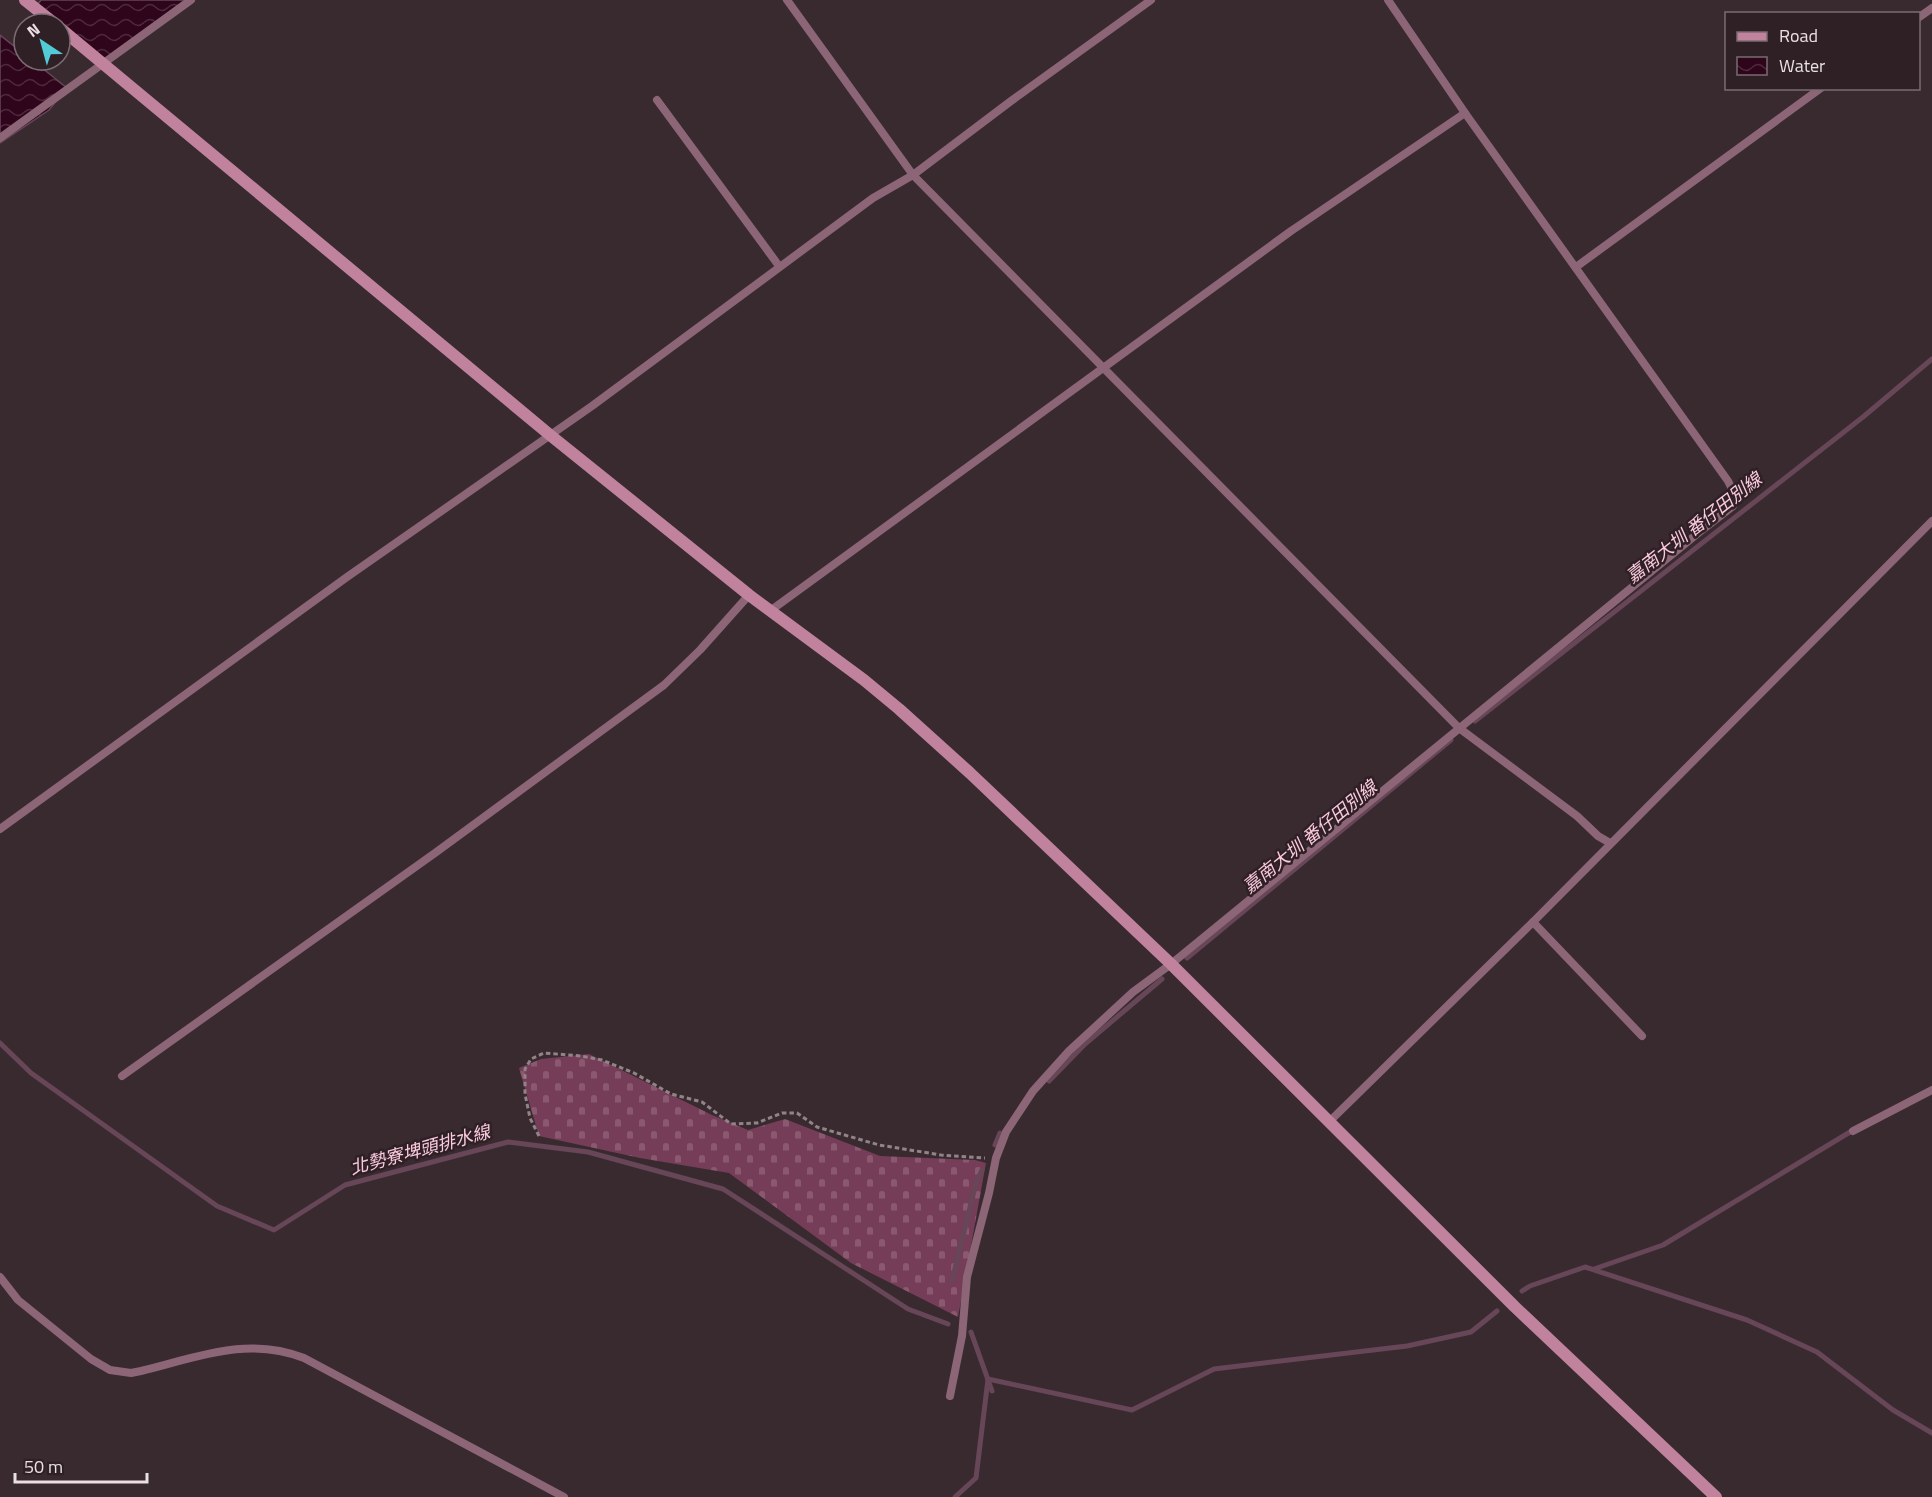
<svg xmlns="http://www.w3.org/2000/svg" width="1932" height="1497" viewBox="0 0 1932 1497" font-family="'Titillium Web','Noto Sans TC',sans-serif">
<defs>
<pattern id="cemetery-stones" width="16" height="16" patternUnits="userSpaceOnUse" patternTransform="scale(1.5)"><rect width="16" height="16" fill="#763d58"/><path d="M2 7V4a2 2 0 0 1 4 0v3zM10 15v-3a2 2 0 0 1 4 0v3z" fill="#8a5970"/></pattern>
<pattern id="water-waves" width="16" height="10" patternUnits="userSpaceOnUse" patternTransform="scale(1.5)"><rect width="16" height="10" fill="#2f051c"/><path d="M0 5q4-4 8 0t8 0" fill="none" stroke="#4d293d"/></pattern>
</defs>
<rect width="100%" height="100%" fill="#392a30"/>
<!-- cemetery -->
<path fill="url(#cemetery-stones)" d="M589,1054L712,1115L748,1130L785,1119L880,1156L975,1160L986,1163L958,1317L851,1263L729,1173L640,1158L539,1136L519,1068L541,1059Z"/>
<!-- water -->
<g fill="url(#water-waves)" stroke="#674658" stroke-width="1.5">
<path d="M41,0H185L102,61L34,9Z"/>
<path d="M0,35L24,54V60H32L67,88L49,110L0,143Z"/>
</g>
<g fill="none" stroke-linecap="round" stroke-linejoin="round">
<!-- stream -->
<g stroke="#674658" stroke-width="5">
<path d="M1475,721L1863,417L1932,359"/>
<path d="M1187,958L1451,740"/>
<path d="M0,1043L31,1073L217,1206L274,1230L345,1185L508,1142L588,1152L723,1189L908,1309L948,1324"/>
<path d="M1049,1081L1085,1044L1162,979"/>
<path d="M995,1145L1000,1133"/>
<path d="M1594,1269L1663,1245L1855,1129"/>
<path d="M952,1281L976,1183L982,1170"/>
<path d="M1522,1291L1530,1286L1585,1267L1747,1320L1817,1352L1893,1410L1932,1433"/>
<path d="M971,1332L992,1391"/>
<path d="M988,1379L1132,1410L1214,1369L1407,1346L1471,1332L1497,1311"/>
<path d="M955,1497L976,1478L988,1379"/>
</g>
<!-- path -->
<path stroke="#918489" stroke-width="3" stroke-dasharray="4.5 3" stroke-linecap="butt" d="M539,1136L530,1118L525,1094V1069L531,1059L544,1053L581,1056L602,1060L634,1073L671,1094L702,1102L731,1124L757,1123L782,1113H797L817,1127L879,1145L941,1155L985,1158"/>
<!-- lane -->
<g stroke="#8c6576" stroke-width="8">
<path d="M787,0L913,175L1459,728L1577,816L1598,836L1610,843"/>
<path d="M1918,18L1932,8"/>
<path d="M657,100L779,266"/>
<path d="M0,138L191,0"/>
<path d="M1576,267L1821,88"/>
<path d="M770,611L1291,231L1465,113"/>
<path d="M0,829L347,577L592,406L873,198L913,175L1011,101L1151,0"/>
<path d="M1533,922L1642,1036"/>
<path d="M122,1076L435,853L664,685L700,650L749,595"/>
<path d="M1329,1122L1533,922L1932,521"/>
<path d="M1853,1131L1932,1090"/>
<path d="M0,1277L18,1300L91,1359L110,1370L131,1373L141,1371C198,1357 247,1336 304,1358L564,1497"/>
<path d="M950,1396L962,1336L967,1277L989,1193L996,1158L1006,1132L1033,1091L1069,1051L1133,992L1171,964L1702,530L1733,506L1734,493L1728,481L1465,113L1388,0"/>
</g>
<!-- secondary -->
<g stroke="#c0829d" stroke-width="12">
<path d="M25,0L55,24"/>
<path d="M60,28L550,435L749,595L864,680L899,709L970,773L1171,964L1515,1307L1716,1497"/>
</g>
</g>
<g text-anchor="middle" stroke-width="5" stroke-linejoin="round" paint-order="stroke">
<!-- water labels -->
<g font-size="18" font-style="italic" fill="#fbcade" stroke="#2f2026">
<text transform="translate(1694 528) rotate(-38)" y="6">嘉南大圳 番仔田別線</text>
<text transform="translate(1310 837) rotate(-39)" y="6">嘉南大圳 番仔田別線</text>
<text transform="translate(420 1150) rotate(-15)" y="6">北勢寮埤頭排水線</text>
</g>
</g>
<!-- legend -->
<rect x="1725" y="12" width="195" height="78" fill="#2f2026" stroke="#7a6c72" stroke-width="1.5"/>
<rect x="1737" y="32" width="30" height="9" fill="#c0829d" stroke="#7a6c72" stroke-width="1.5"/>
<text x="1779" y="42" font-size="18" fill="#eadfe3">Road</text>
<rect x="1737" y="57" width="30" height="18" fill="url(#water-waves)" stroke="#7a6c72" stroke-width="1.5"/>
<text x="1779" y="72" font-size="18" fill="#eadfe3">Water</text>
<!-- north arrow -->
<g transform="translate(42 42) rotate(324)"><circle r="28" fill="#2f2026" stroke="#7a6c72" stroke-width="1.5"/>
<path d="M0-4.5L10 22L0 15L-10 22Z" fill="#52cbd7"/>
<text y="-9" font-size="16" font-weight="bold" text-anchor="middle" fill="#eadfe3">N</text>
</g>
<!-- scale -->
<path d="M15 1473v9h132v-9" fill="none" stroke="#eadfe3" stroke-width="3"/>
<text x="24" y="1473" font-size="18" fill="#eadfe3" stroke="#2f2026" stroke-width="4.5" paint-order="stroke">50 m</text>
</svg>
